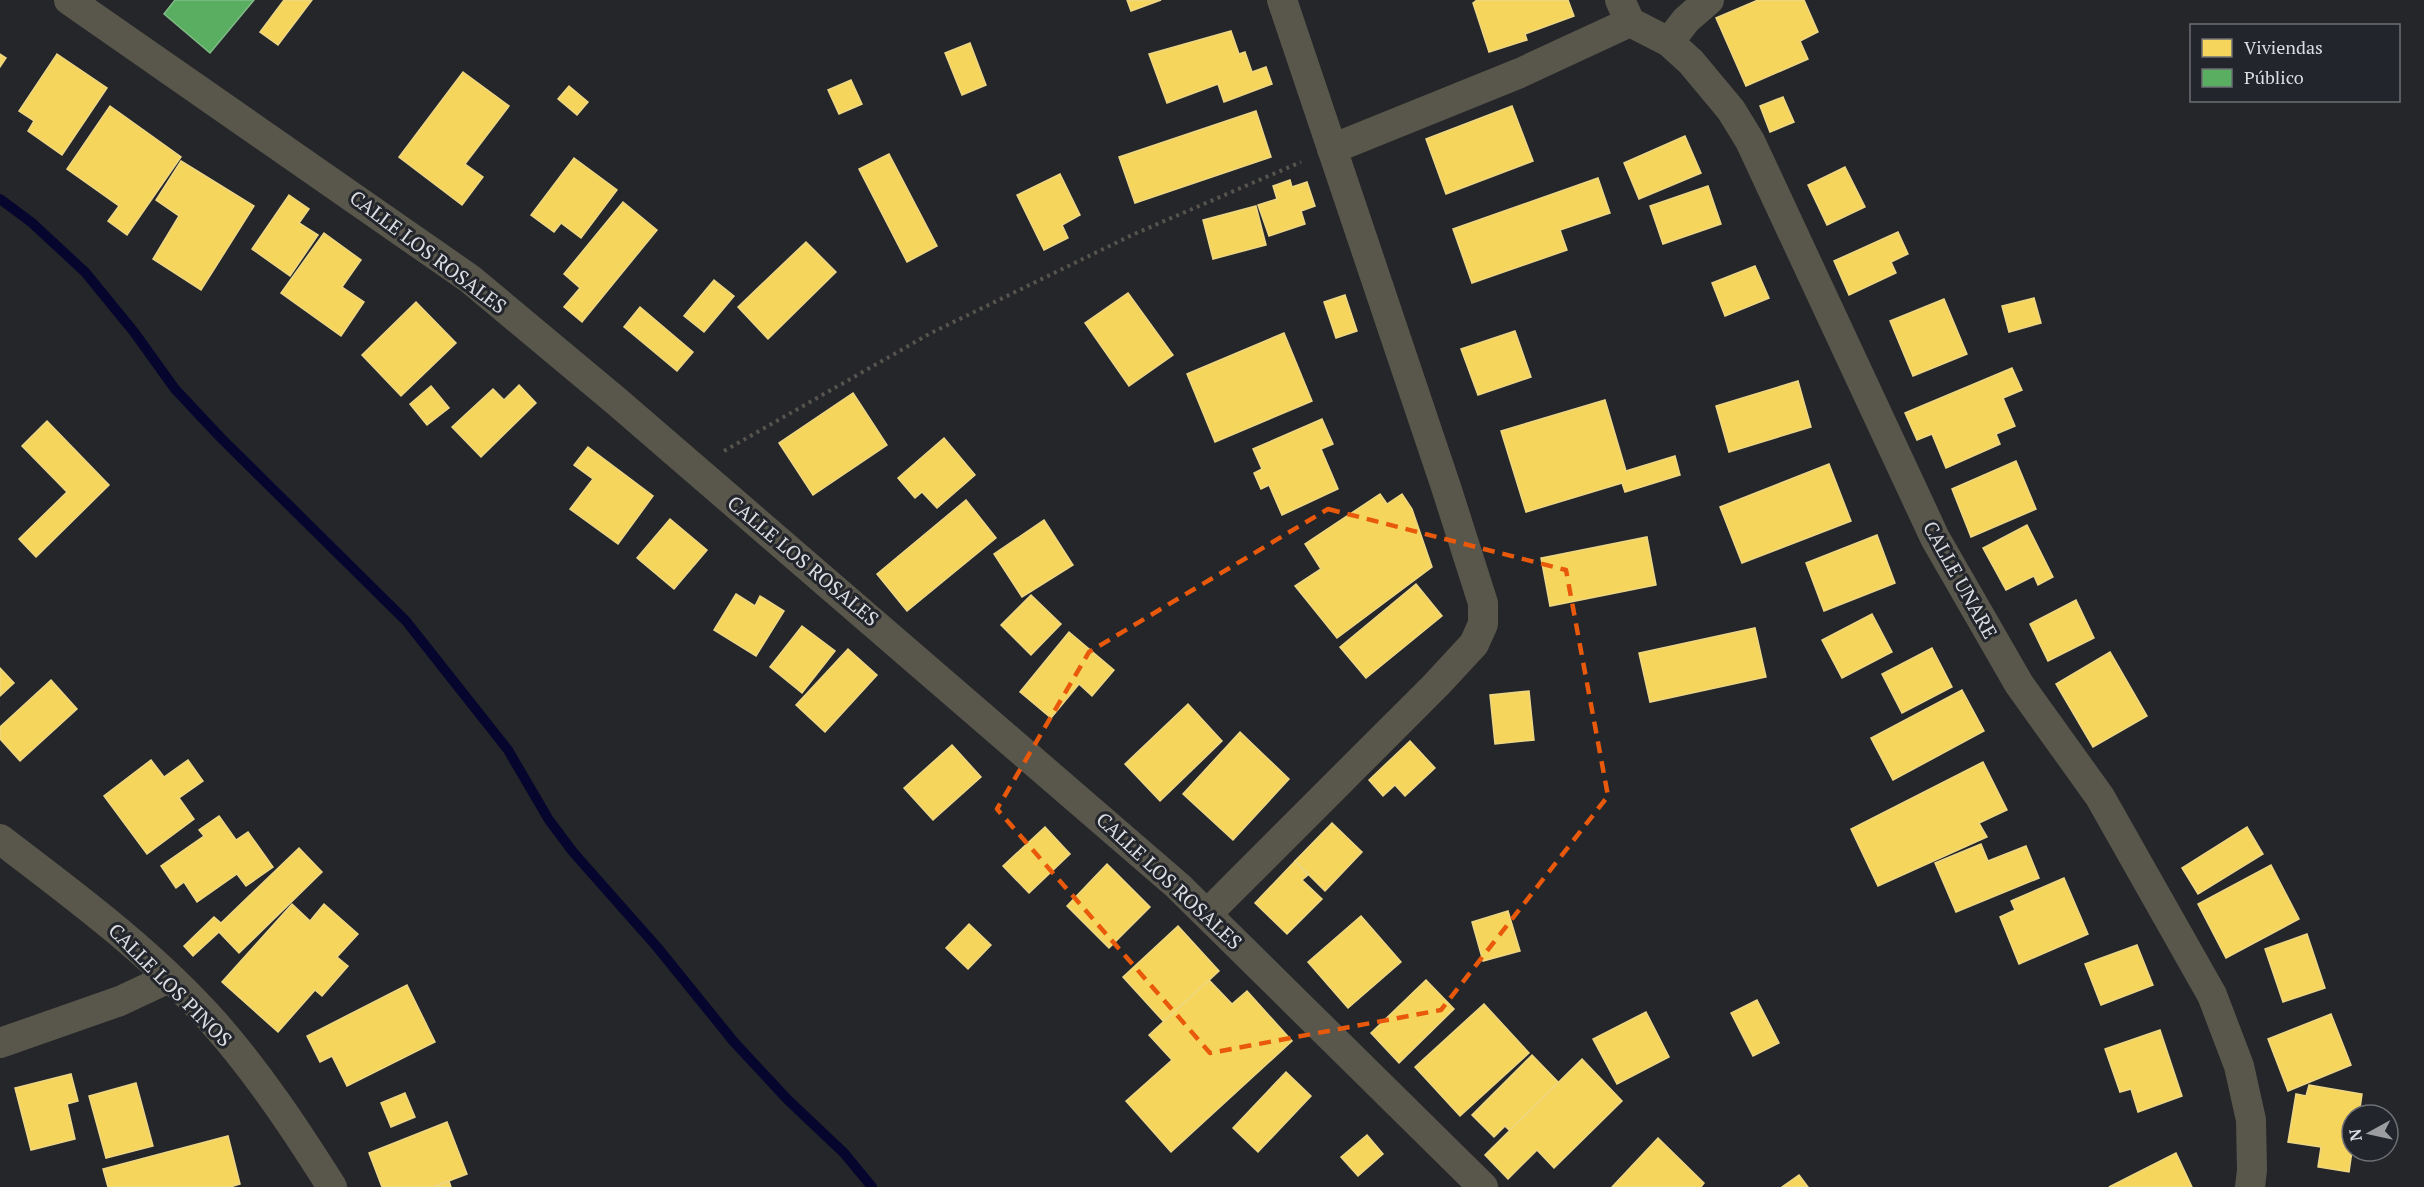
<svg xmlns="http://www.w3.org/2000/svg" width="2424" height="1187" viewBox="0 0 2424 1187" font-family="'PT Serif',serif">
<rect width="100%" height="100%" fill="#25262a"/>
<!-- homes -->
<g fill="#f6d55c" stroke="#eed784" stroke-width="1.5">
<path d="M284,0H312L278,45L260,32Z"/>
<path d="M1127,0H1161L1131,11Z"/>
<path d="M1477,0H1568L1574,16L1525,34L1527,40L1489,52L1473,3Z"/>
<path d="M1758,0H1804L1818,32L1800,41L1808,59L1746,86L1716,18Z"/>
<path d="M1231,31L1239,54L1245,52L1252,72L1266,67L1272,84L1224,102L1218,84L1167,103L1149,54Z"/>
<path d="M970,43L986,85L962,95L945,53Z"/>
<path d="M0,54L6,58L0,67Z"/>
<path d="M57,54L107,88L62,155L28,131L34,121L19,111Z"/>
<path d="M463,72L509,106L465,164L483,177L462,205L399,157Z"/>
<path d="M851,80L862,104L839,114L828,90Z"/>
<path d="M569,86L588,102L577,115L558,99Z"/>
<path d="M1783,97L1794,122L1770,132L1760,106Z"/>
<path d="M110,106L181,157L127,235L108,221L119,206L67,169Z"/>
<path d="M1512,106L1533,161L1446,194L1426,139Z"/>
<path d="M1256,111L1271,157L1135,203L1119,157Z"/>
<path d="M1685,136L1701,173L1639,199L1624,163Z"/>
<path d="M889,154L937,246L907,262L859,169Z"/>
<path d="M574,158L617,190L581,238L561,223L554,232L531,215Z"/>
<path d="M181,161L254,206L201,290L153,259L179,216L156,200Z"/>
<path d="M1845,167L1865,207L1827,225L1808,185Z"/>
<path d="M1060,174L1080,215L1062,225L1068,238L1044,250L1017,195Z"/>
<path d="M1598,178L1610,213L1560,230L1567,250L1472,283L1453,229Z"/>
<path d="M1290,180L1292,187L1307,182L1315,206L1301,211L1305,224L1269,236L1258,205L1277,199L1273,186Z"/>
<path d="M1708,186L1721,224L1663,244L1650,206Z"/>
<path d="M289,195L309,209L299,223L318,235L290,276L252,249Z"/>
<path d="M623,202L657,230L582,322L564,307L580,288L564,274Z"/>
<path d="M1256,206L1266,245L1213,259L1203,220Z"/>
<path d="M1898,232L1908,254L1891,262L1896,273L1849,295L1834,261Z"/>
<path d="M324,233L361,260L342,287L364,302L341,336L281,293Z"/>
<path d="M806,242L836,272L768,339L738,307Z"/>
<path d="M1755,266L1769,298L1725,316L1712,283Z"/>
<path d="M714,280L734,296L704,332L684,316Z"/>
<path d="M1128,293L1173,355L1129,386L1085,323Z"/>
<path d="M1345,295L1357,331L1336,338L1324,302Z"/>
<path d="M2034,298L2041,323L2009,332L2002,306Z"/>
<path d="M1944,299L1967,354L1913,376L1890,321Z"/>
<path d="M416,302L456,343L401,396L362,355Z"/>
<path d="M640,307L693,352L677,371L624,327Z"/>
<path d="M1515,331L1531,377L1478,395L1461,349Z"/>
<path d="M1284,333L1312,401L1215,442L1187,374Z"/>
<path d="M2012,368L2022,390L2003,398L2015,426L1996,434L2000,444L1946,468L1932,434L1917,440L1905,413Z"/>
<path d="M1798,381L1811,427L1729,452L1716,406Z"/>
<path d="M519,385L536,403L481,457L452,427L493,389L504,400Z"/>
<path d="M431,386L449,408L427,425L410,404Z"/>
<path d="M853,393L887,445L813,495L779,443Z"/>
<path d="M1605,400L1626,471L1675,456L1680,475L1625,492L1622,483L1526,512L1501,431Z"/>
<path d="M1322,419L1333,444L1321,449L1338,489L1282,515L1269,485L1261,489L1254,473L1262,469L1253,449Z"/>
<path d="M47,421L109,485L36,557L19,539L67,492L22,446Z"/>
<path d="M944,438L975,475L937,508L922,492L915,498L898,478Z"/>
<path d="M588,447L653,496L618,544L570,509L593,479L574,465Z"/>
<path d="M2016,461L2036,509L1971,537L1952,489Z"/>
<path d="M1829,464L1851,521L1742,563L1720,507Z"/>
<path d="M1380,494L1387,504L1402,494L1412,509L1432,567L1337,638L1295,586L1321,569L1305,544Z"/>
<path d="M966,500L996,538L907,611L877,574Z"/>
<path d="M670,519L707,550L674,589L637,558Z"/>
<path d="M1044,520L1073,565L1022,597L994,554Z"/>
<path d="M2027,525L2053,577L2038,585L2034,576L2006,590L1983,548Z"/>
<path d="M1877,535L1895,583L1824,611L1806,563Z"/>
<path d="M1647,537L1656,585L1550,606L1541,558Z"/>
<path d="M1416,584L1442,616L1366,678L1340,647Z"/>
<path d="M736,594L755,606L760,596L784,611L756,656L714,630Z"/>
<path d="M1031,595L1061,624L1031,655L1001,625Z"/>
<path d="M2076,600L2094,638L2048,661L2030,624Z"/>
<path d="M1872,614L1892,652L1842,678L1822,640Z"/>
<path d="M802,626L835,651L802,693L770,667Z"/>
<path d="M1755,628L1766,677L1650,702L1639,653Z"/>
<path d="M1069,632L1114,670L1092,696L1079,684L1051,718L1020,692Z"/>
<path d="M1932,648L1952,687L1902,713L1882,674Z"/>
<path d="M848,649L877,675L825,732L796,705Z"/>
<path d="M2110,652L2147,716L2093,747L2056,684Z"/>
<path d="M0,668L14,683L0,696Z"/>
<path d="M51,680L77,709L20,761L0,739V727Z"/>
<path d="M1962,690L1984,731L1893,780L1871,738Z"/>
<path d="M1529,691L1534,740L1495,744L1490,695Z"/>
<path d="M1188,704L1222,741L1160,801L1125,764Z"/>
<path d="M1240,732L1289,779L1233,840L1183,794Z"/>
<path d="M1410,741L1435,768L1405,796L1395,785L1383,796L1369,780Z"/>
<path d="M952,745L981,777L933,820L904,788Z"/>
<path d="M151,760L164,777L188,760L203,781L179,798L194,819L147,854L104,796Z"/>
<path d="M1983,762L2007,810L1979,823L1987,837L1878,886L1851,829Z"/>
<path d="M219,816L236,840L248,832L273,867L246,886L237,874L197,902L184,882L176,888L161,866L204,836L199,830Z"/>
<path d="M1332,823L1362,852L1325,891L1295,861Z"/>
<path d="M1045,827L1070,854L1029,893L1003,866Z"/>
<path d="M2247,827L2263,854L2198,894L2182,868Z"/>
<path d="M1981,844L1988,861L2026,846L2039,878L1956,912L1935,863Z"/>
<path d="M299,848L322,872L239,953L219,932L193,956L184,946L214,917L221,923Z"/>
<path d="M1295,861L1308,875L1302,880L1322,899L1287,934L1255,903Z"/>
<path d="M1107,864L1150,907L1109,948L1067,906Z"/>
<path d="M2271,865L2299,919L2226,958L2198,904Z"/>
<path d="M2064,878L2088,934L2019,964L2000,917L2015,910L2011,901Z"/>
<path d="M292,904L310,921L324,904L358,934L337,957L348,966L322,996L315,990L278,1032L222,982Z"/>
<path d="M1508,911L1520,951L1483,961L1472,922Z"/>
<path d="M1361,916L1401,962L1348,1008L1308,962Z"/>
<path d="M969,924L991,945L968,969L946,948Z"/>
<path d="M1178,926L1219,971L1164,1022L1123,977Z"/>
<path d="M2307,934L2325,988L2283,1002L2265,949Z"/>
<path d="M2137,945L2153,985L2101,1005L2085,964Z"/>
<path d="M1209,980L1232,1004L1247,991L1292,1041L1171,1152L1126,1101L1172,1060L1149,1035Z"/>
<path d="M1426,980L1454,1009L1399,1063L1371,1033Z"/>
<path d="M407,985L435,1042L347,1086L332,1056L320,1062L307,1036Z"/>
<path d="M1757,1000L1779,1043L1753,1056L1731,1013Z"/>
<path d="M1484,1004L1529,1053L1460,1116L1415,1067Z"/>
<path d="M1646,1012L1669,1057L1617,1084L1593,1039Z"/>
<path d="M2331,1014L2351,1065L2288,1091L2268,1039Z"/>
<path d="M2160,1030L2182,1096L2138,1112L2131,1089L2120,1092L2105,1049Z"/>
<path d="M1532,1055L1559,1083L1510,1131L1505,1126L1494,1137L1472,1115Z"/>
<path d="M1582,1059L1622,1101L1554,1168L1537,1150L1508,1179L1485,1155Z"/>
<path d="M1286,1072L1311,1096L1258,1152L1233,1128Z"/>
<path d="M71,1074L78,1101L67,1104L75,1139L31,1150L15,1088Z"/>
<path d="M136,1083L153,1146L106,1158L89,1096Z"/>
<path d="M2309,1085L2362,1094L2359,1115H2352V1151L2349,1172L2318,1167L2321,1147L2288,1142L2296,1094L2306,1096Z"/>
<path d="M405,1093L415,1117L391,1127L381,1103Z"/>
<path d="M447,1122L467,1174L433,1187H382L369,1153Z"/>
<path d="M1367,1135L1383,1154L1358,1176L1341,1157Z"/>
<path d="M228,1136L240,1184L230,1187H108L103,1169Z"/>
<path d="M1658,1138L1704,1183L1701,1187H1612Z"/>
<path d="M2176,1153L2192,1187H2109Z"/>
<path d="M1799,1175L1808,1187H1782Z"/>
<path d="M449,1181L451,1187H433Z"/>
</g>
<!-- public -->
<path fill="#5aae61" stroke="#81bc87" stroke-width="1.5" d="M175,0H254L210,53L164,14Z"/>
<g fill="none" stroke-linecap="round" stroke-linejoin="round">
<!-- stream -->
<path stroke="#06052e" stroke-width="10" d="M0,199L31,222L85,272L134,332L175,389L221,438L406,621L508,750L549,820L573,852L657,947L734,1042L788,1100L844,1153L872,1187"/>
<!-- path -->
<path stroke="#57544f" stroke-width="4" stroke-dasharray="3 4.5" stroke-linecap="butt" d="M724,451L931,333L1132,235L1301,162"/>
<!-- minor -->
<g stroke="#59564b" stroke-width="30">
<path d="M69,0L470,279L615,400L1178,886L1483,1187"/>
<path d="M1620,0L1630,22L1669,42L1691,62L1731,110L1750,141L1935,538L2019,684L2100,797L2212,995L2239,1066L2251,1120L2252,1170L2250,1187"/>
<path d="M1669,42L1686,20L1709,0"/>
<path d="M1332,149L1520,73L1630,22"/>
<path d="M0,839C75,896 152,953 215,1024C259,1074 296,1130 332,1187"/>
<path d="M1207,914L1436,685L1474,644L1483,624V603L1446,487L1282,0"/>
<path d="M0,1043L120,1001L169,978"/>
</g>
</g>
<!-- marked area -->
<path fill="none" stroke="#e8590c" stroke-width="4.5" stroke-dasharray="12 8" stroke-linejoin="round" d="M1328,509L1566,570L1608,796L1441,1010L1210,1053L997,809L1089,652Z"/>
<g text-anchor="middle" stroke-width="6" stroke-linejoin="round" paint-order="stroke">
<!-- street labels -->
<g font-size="20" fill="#dbdde1" stroke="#23252c">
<text transform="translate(428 252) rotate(37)" y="7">CALLE LOS ROSALES</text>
<text transform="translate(803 561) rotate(40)" y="7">CALLE LOS ROSALES</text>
<text transform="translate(1960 580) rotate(61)" y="7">CALLE UNARE</text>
<text transform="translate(1169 881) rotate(43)" y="7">CALLE LOS ROSALES</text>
<text transform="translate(170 985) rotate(45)" y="7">CALLE LOS PINOS</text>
</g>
</g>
<!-- legend -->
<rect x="2190" y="24" width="210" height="78" fill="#23252c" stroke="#6d6f74" stroke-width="1.5"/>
<rect x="2202" y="39" width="30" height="18" fill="#f6d55c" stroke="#6d6f74" stroke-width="1.5"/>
<text x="2244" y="54" font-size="18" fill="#dbdde1">Viviendas</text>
<rect x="2202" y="69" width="30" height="18" fill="#5aae61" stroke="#6d6f74" stroke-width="1.5"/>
<text x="2244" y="84" font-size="18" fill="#dbdde1">Público</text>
<!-- north arrow -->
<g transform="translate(2370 1133) rotate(262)"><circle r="28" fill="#23252c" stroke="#6d6f74" stroke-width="1.5"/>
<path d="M0-4.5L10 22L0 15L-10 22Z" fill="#9b9da1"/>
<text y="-9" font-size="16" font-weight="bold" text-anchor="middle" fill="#dbdde1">N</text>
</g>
</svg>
